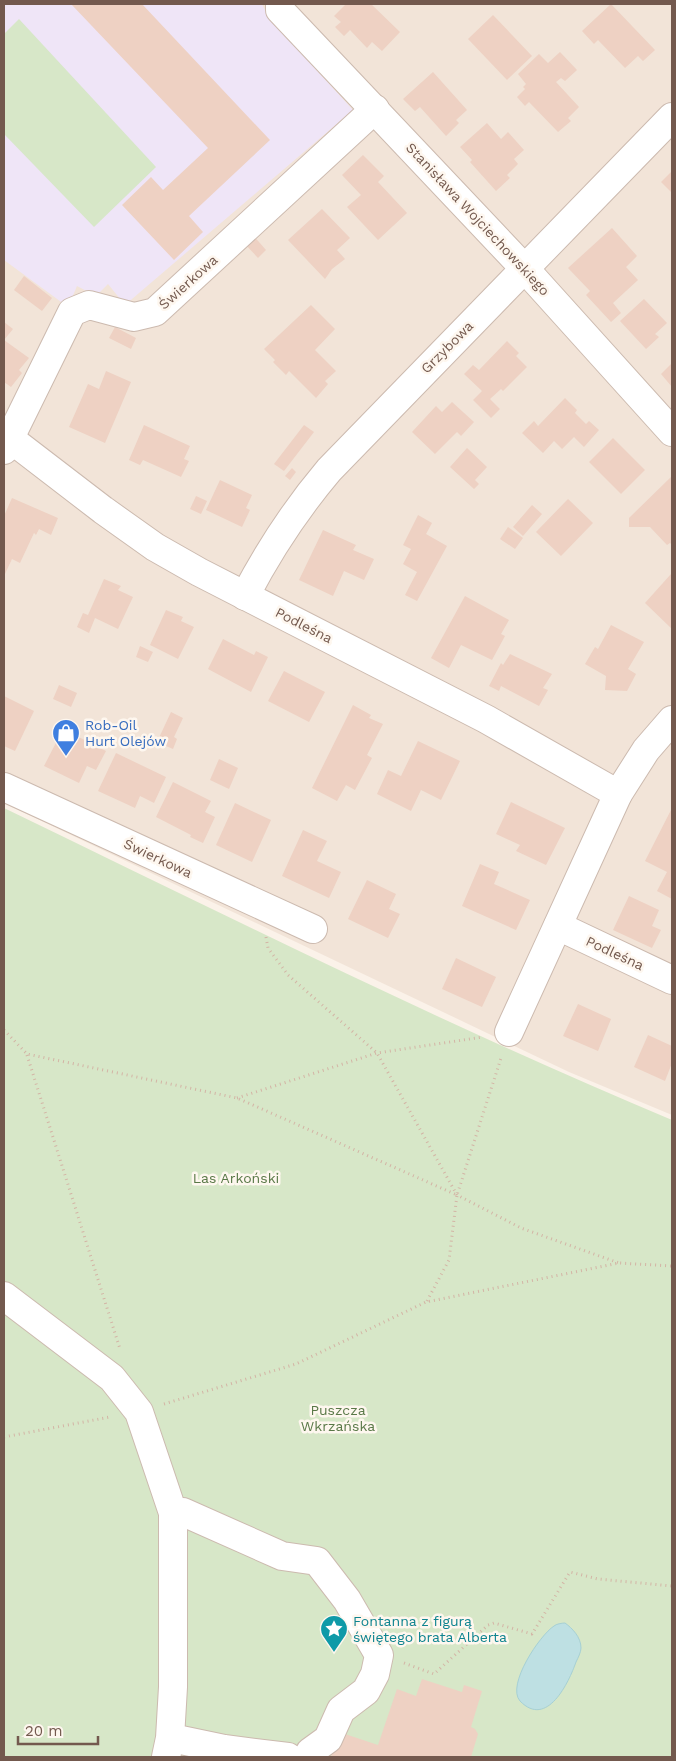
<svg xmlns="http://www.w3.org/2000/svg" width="676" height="1761" viewBox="0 0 676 1761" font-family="'Work Sans',sans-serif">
<rect width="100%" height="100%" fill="#fbf2e9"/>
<!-- residential -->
<path fill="#f2e4d8" d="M4,4H672V1115L569,1072L4,803Z"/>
<!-- education -->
<path fill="#efe5f7" d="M4,4H262L269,18L353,110L125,305L108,284L96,296L77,286L68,307L4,260Z"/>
<!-- green -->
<g fill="#d7e7c8">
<path d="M19,19L156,167L94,227L4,134V34Z"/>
<path d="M4,808C225,915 445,1025 672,1120V1757H4Z"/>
</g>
<!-- water -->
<path fill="#bee0e3" stroke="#a6d0d4" d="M565,1623C572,1628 581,1637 581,1648C581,1652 578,1658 576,1662C569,1682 547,1729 520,1701C506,1685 540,1635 554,1626C556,1624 562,1623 565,1623Z"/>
<!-- building -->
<g fill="#eed1c3">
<path d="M71,4H142L270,140L189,216L203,232L174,260L122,205L151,177L163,190L208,148Z"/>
<path d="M346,4H371L400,32L382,51L372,42L367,48L350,30L344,36L335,27L341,22L334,16Z"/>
<path d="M611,4L655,50L643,61L638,56L625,68L598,40L594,44L582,31Z"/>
<path d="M493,15L532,56L507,80L468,39Z"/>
<path d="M560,52L577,70L565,81L561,78L556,82L579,107L568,118L571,121L558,132L529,102L525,106L517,97L525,89L523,87L526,84L518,74L539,54L548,63Z"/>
<path d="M433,72L467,110L456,120L459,123L446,136L420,107L415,111L403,99Z"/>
<path d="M487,123L501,139L508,132L524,150L514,159L518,164L507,175L510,178L496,191L470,162L472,160L460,147Z"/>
<path d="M363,155L384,176L378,182L407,213L378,240L347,207L361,195L342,175Z"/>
<path d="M672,171V193L661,182Z"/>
<path d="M322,209L350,238L337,250L345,259L332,269L325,279L288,240Z"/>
<path d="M612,228L637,256L626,267L638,280L613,303L621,313L611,322L586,295L590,291L568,268Z"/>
<path d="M253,235L266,250L258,258L244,243Z"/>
<path d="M24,276L52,298L42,311L14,290Z"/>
<path d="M644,299L667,323L655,334L659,337L646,349L620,321Z"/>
<path d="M311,305L335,329L315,350L336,371L325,381L328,384L316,398L289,371L286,375L273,362L275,360L264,349Z"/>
<path d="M4,322L13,329L4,340L29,358L19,370L22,373L11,387L4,382Z"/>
<path d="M115,327L136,338L131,349L109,338Z"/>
<path d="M507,341L519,353L516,356L527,367L503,391L501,389L490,399L500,409L491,418L473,400L482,391L464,374L473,365L479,370Z"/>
<path d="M672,363V387L661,374Z"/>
<path d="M106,371L131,382L105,443L69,427L88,384L99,389Z"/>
<path d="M565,398L577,410L575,413L586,424L589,421L599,430L584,447L574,437L562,449L554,441L543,453L522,433L534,421L538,426Z"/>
<path d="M452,402L474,422L461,436L457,432L435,454L412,432L436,406L442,412Z"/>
<path d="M144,425L190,446L184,459L189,461L181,477L143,460L140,465L129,460Z"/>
<path d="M304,425L314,432L284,471L274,464Z"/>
<path d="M613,438L645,470L621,494L589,462Z"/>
<path d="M467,448L487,467L475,480L479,484L474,489L450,467Z"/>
<path d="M292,468L296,472L290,480L285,476Z"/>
<path d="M671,477L672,545L670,543L667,545L650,527H629V518Z"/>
<path d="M220,480L252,495L246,508L250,510L242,527L206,510Z"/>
<path d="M196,496L207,501L201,514L190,509Z"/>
<path d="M12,498L58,518L51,535L39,529L36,535L34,533L20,563L12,559L5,574L4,516Z"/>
<path d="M568,499L593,523L561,556L536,532Z"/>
<path d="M532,505L542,514L523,536L513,527Z"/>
<path d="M418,515L432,523L426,534L447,546L417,601L405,595L417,572L403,564L411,549L403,545Z"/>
<path d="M508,527L523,538L515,549L500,539Z"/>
<path d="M323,530L356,545L353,550L374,559L364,580L344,571L333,596L299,580Z"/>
<path d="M671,574L672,575V629L645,603Z"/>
<path d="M104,579L121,586L118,590L133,597L118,629L95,618L89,633L77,627L83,613L88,615Z"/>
<path d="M465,596L509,620L501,634L505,636L492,660L461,645L449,668L431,658Z"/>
<path d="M166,610L183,617L181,621L194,627L178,659L150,645Z"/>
<path d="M611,625L644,642L628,669L636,674L627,691L605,690L606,676L585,664L595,647L598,649Z"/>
<path d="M223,639L254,655L256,651L268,657L251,692L208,669Z"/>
<path d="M140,646L153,652L148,662L136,657Z"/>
<path d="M510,654L552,674L543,688L548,690L539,706L501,686L499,691L489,686L501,663L503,665Z"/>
<path d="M284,671L325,692L309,722L268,701Z"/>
<path d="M59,685L77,693L71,707L53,699Z"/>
<path d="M4,696L34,711L15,751L4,746Z"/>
<path d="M353,705L371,715L369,718L383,724L367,755L372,758L355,790L346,785L337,801L312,788Z"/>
<path d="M171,712L183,718L174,737L177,739L173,749L157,742Z"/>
<path d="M63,729L106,751L96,770L87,766L79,783L44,766Z"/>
<path d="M418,741L460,761L441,800L421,790L411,811L377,794L388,770L401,776Z"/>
<path d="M116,753L166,777L154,803L140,796L135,808L98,791Z"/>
<path d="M219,759L238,768L229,789L210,780Z"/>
<path d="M173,782L211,801L205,812L215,817L203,843L190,837L191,835L156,817Z"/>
<path d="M511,802L565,828L546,865L516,851L520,845L496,834Z"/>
<path d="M235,803L271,820L252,862L216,845Z"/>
<path d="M672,808V899L657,891L667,872L645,861Z"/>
<path d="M303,830L327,841L317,861L341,872L329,898L282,876Z"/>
<path d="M480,864L499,872L494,884L530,900L516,930L462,906Z"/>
<path d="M367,880L396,894L389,909L400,914L388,938L348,919Z"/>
<path d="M629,896L659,910L652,926L661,930L652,948L613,930Z"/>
<path d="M456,958L496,977L482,1007L442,989Z"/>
<path d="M578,1004L611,1019L598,1051L563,1036Z"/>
<path d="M648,1035L672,1046V1063L665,1081L634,1067Z"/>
<path d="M422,1679L462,1692L464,1685L482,1691L471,1727L475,1729L478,1734L471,1757H331L339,1732L378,1745L397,1689L416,1696Z"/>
</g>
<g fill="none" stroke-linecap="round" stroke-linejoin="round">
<defs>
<g id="minor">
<path d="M280,4V10L525,269L672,432"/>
<path d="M4,434L103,510L155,547L199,572L486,719L618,794"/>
<path d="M4,450L72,312L89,305L134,317L155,312L375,109"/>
<path d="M245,596C269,550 296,509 329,470L672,117"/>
<path d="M4,787L313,929"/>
<path d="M558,926L672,980"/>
<path d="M509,1032L618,794L646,750L672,720"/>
<path d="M4,1296L112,1378L139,1412L173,1513V1687L170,1738L166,1757"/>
<path d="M183,1512L282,1556L317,1561L347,1600L379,1655L375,1674L366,1691L341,1710L328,1739L310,1752L308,1757"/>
<path d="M181,1740L224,1749L288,1757"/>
</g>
</defs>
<!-- minor casing -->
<use href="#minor" stroke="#ccbaaf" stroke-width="30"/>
<!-- path -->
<g stroke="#d3b4a5" stroke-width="3" stroke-dasharray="1 4" stroke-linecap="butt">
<path d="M266,937L268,948L288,975L377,1053L457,1195L521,1228L619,1263"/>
<path d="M4,1030L27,1054L237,1098L457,1195L501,1058"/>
<path d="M27,1055L120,1349"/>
<path d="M237,1098L377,1053L483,1037"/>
<path d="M427,1301L449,1260L457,1195"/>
<path d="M164,1404L296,1364L426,1302L619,1263L672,1266"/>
<path d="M4,1437L110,1417"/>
<path d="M404,1663L434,1674L488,1625L494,1623L532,1634L570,1572L598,1579L672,1586"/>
</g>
<!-- minor -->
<use href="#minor" stroke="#fff" stroke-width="28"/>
</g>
<!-- icons -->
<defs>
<symbol id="shop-pin" viewBox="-11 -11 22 30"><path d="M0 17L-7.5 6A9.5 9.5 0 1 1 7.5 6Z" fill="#3f7fe0" stroke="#fef7ef"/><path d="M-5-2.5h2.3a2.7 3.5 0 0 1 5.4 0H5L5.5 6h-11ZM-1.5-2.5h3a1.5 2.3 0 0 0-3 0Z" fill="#fff"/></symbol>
<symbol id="sight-pin" viewBox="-11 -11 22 30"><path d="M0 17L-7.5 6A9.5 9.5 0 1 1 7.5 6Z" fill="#0f9aa8" stroke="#fef7ef"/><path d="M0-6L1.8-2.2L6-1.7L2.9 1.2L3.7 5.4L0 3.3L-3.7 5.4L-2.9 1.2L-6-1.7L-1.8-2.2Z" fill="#fff"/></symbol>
</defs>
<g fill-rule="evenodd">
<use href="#shop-pin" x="50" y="717" width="32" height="43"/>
<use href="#sight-pin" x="318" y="1613" width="32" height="43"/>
</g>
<g text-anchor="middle" stroke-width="5" stroke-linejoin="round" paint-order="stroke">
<!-- street labels -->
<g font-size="14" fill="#73594e" stroke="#fef7ef">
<text transform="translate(478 219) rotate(47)" y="5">Stanisława Wojciechowskiego</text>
<text transform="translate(188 282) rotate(-42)" y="5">Świerkowa</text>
<text transform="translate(447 347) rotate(-45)" y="5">Grzybowa</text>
<text transform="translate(304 625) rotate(27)" y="5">Podleśna</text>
<text transform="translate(158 858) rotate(25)" y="5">Świerkowa</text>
<text transform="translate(615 953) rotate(25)" y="5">Podleśna</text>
</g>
<!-- shop labels -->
<g font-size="14" fill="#366cbe" stroke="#fef7ef" text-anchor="start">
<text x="85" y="730">Rob-Oil<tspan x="85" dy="16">Hurt Olejów</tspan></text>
</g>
<!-- park labels -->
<g font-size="14" fill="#597847" stroke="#fef7ef">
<text x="236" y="1183">Las Arkoński</text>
<text x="338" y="1415">Puszcza<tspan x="338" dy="16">Wkrzańska</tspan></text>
</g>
<!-- culture labels -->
<g font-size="14" fill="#0d838f" stroke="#fef7ef" text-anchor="start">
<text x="353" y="1626">Fontanna z figurą<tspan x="353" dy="16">świętego brata Alberta</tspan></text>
</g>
</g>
<!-- border -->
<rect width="676" height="1761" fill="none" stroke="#73594e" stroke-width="10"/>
<!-- scale -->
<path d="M18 1736v8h80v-8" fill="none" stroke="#73594e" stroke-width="2.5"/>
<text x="25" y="1736" font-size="15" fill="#73594e" stroke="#fef7ef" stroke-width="4" paint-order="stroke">20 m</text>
</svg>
